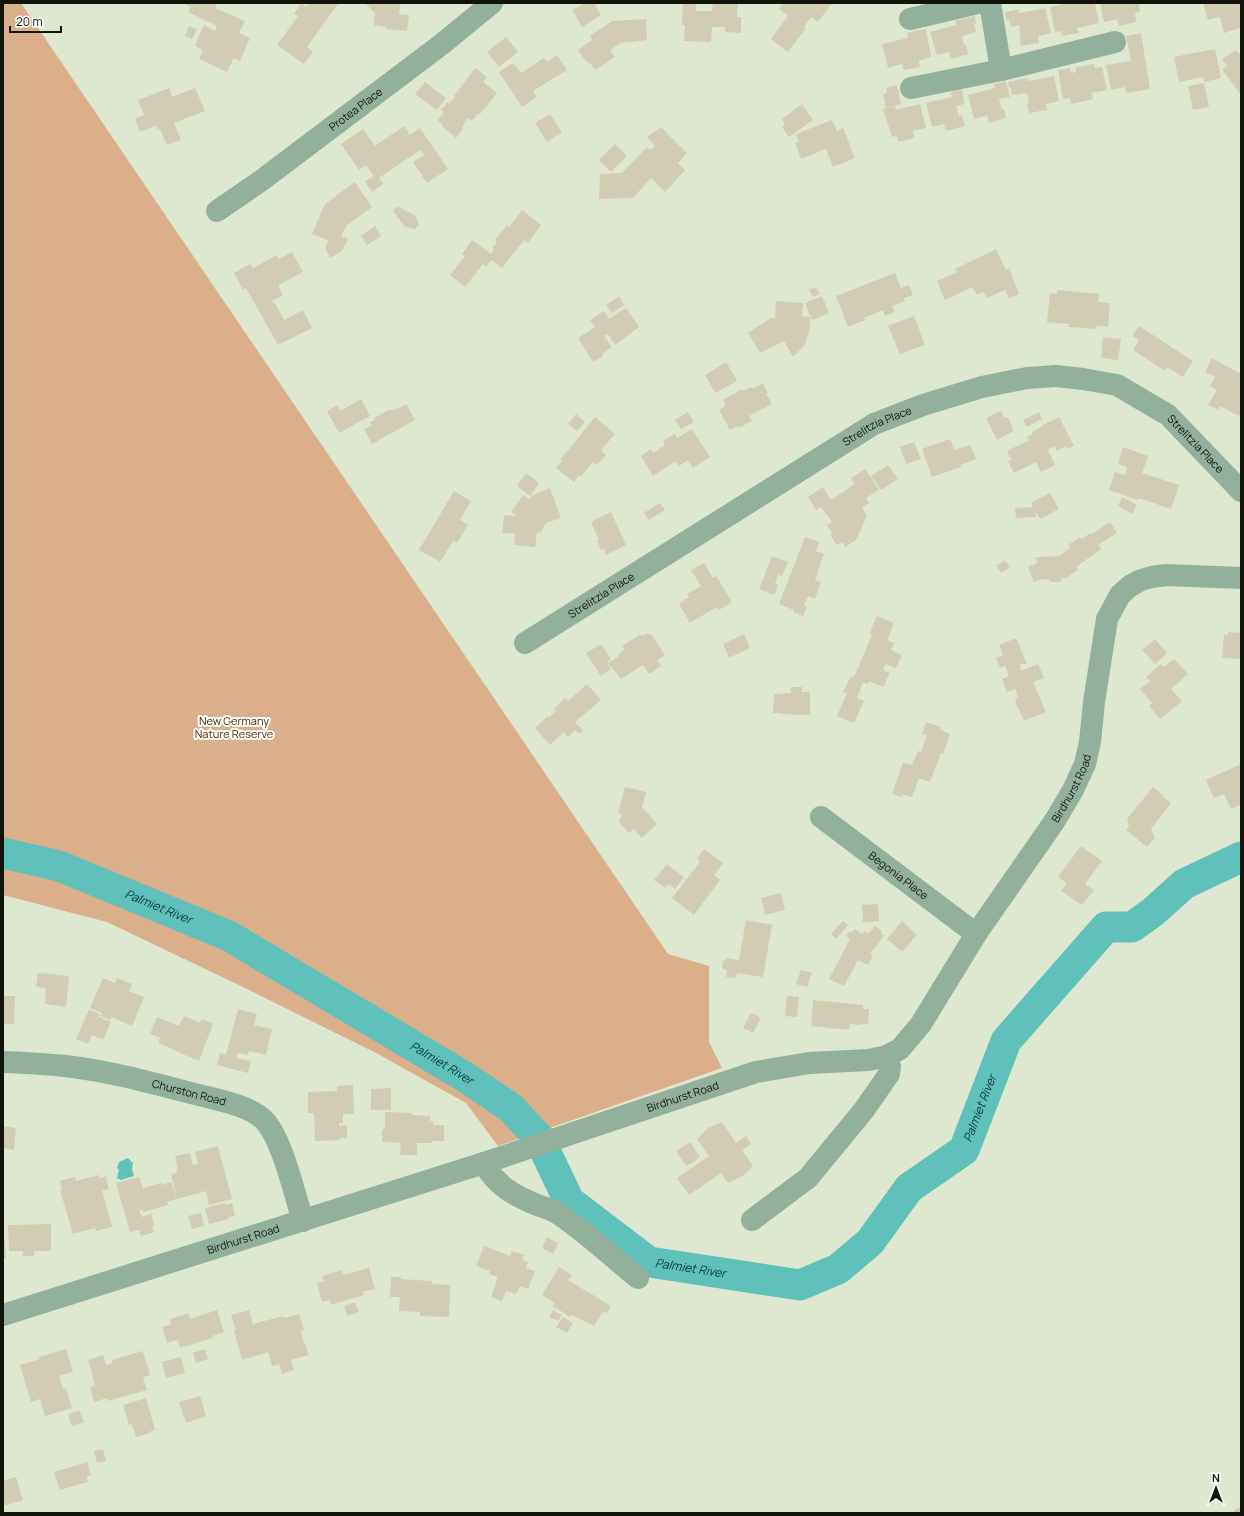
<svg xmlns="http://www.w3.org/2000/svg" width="1244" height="1516" viewBox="0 0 1244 1516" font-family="Manrope,sans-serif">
<rect width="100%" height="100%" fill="#dee8d0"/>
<!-- green -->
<path fill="#daaf89" d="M3,3H21L668,954L709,966V1042L722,1068L498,1146L466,1103L378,1054L245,988L107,922L3,895Z"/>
<!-- water -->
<path fill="#60c1ba" d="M128,1158L133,1163L132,1169L134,1176L121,1180L117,1178L119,1170L117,1168L119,1162Z"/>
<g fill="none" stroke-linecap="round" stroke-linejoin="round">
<!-- river -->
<path stroke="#60c1ba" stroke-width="31" id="s1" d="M3,853L59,866L229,936L465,1077L511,1108L539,1138L569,1201L649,1262L800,1285L838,1269L870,1242L909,1188L964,1150L1006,1041L1106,927H1132L1153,912L1184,884L1241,857"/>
</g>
<!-- building -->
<g fill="#d3ccb4">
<path d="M186,3H217L215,8L245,21L239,33L250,38L240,61L234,58L227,72L199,59L203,50L195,46L204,25L215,31L217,26L188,12L191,7L185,5Z"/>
<path d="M301,3L306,7L309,3L338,4L307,47L313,52L304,64L277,45L298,16L294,14Z"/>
<path d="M368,3L400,4L399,14L409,15L407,31L386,29V27L374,25L375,13L366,4Z"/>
<path d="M585,3H594L601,15L582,27L572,10Z"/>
<path d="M683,3H696V11H712L713,3H738L737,17H741V33L725,32V27H712L711,42L684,41L685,25H682Z"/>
<path d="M783,3H832L818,22L811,17L804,27L806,28L788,52L771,39L788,16L779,9Z"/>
<path d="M1068,3H1095L1099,23L1077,28L1079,33L1062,36L1061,31L1055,32L1050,7Z"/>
<path d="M1100,3H1139L1140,12L1135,13L1136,22L1119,26L1117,19L1104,22Z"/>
<path d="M1203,3H1241V28L1224,33L1220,17L1208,20Z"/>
<path d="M1045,8L1051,33L1038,36L1039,43L1021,46L1019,25L1011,27L1009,20L1007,21L1005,12L1019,9V13Z"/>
<path d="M975,16L976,24L974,25L976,32L962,36L964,45H966L968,54L951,59L949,52L937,55L930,32L956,25L955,21Z"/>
<path d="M646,19L647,40L621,43L610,50L615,57L595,70L590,63L588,64L578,50L592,40L590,36L612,21Z"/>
<path d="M189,26L197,29L192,39L185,36Z"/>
<path d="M926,29L931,57L918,61L920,67L904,70L902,64L888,68L882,44L908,38L907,33Z"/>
<path d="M1141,33L1150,89L1126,93L1125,87L1111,90L1106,65L1131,61L1126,36Z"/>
<path d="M506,37L518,52L499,67L487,52Z"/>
<path d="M1215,49L1221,78L1204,82L1203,77L1179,82L1174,57Z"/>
<path d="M1236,50L1241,55V95L1222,69L1227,66L1222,59Z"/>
<path d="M557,55L567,70L533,91L537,97L522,107L499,72L513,63L521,73L544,58L547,62Z"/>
<path d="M1094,64L1095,68L1102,67L1107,90L1092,93L1093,99L1071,104L1070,98L1063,99L1058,70L1070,68L1071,73L1076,72V67Z"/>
<path d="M475,68L487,77L483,82L497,93L480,114L478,113L472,121L468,118L462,127L463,129L456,138L442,126L443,125L438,120L444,112L441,110L448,102L449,104L455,97L454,96Z"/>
<path d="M1054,76L1059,101L1046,104L1047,110L1029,113L1027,104L1029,103L1027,93L1012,95L1011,88H1009L1008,82L1027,78L1028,81Z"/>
<path d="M1006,81L1010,97L999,99L1002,110L1004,109L1006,118L989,123L987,116L974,119L968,95L995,88L994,84Z"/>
<path d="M425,82L446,98L437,110L415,94Z"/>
<path d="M1204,83L1209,107L1193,110L1188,86Z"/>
<path d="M897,85L901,104L886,108L883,94L887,93L886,88Z"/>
<path d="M169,88L172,97L195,88L205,111L174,123L181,140L167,145L160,129L158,130L156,126L140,132L135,119L144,115L138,100Z"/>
<path d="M962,89L964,104L956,106L959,116L962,115L965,126L946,131L944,124L932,127L926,103L952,97L951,92Z"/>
<path d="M802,104L813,120L789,137L782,127L785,124L782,119Z"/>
<path d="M920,104L926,128L913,131L914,138L898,142L897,136L892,137L883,109L895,106L896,110Z"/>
<path d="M550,114L562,132L547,142L535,123Z"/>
<path d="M832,120L837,131L843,128L855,158L833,167L826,149L801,159L795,143L799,142L796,134Z"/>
<path d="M404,126L410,135L420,128L448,169L427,183L413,162L424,155L420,150L379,178L383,184L372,192L365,181L374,176L366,165L359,170L341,144L363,129L375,146Z"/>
<path d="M661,127L687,153L678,163L685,170L665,192L651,178L633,198L599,199L600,174L622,173L647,147L650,150L655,146L647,137Z"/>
<path d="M615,144L627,156L611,172L599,160Z"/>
<path d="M355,182L372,207L347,225L341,236L348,239L342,251L330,258L325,248L328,240L312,234L325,204Z"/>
<path d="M397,206L416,216L419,224L415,229L405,227L393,211Z"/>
<path d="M522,210L541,225L528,243L524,240L502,268L491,260L486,267L483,264L465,287L450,275L465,256L462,254L472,240L491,254L494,249L492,248L497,242L495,240L507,225L509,227Z"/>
<path d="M375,226L381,236L367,245L361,236Z"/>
<path d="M996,249L1006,270L1009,268L1019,294L1009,298L1005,290L987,298L984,292L977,295L972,287L945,300L937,281L957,272L955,269Z"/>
<path d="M292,252L303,272L278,285L283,295L272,301L274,304L275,303L284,320L303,310L312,328L278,345L246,288L243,290L234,273L250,264L253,268L277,255L279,259Z"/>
<path d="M895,273L901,288L909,285L913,295L904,298L905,301L892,306L895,312L885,316L883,310L864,318L865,320L848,327L836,296Z"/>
<path d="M816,287L820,294L813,297L809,290Z"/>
<path d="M1057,290L1099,294L1098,302L1110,303L1108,327L1096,326V329L1069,327V324L1047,322L1050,293L1057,294Z"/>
<path d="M619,296L624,305L612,313L606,305Z"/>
<path d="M822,296L829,313L812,320L805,303Z"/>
<path d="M776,301L803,303L802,316L810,317L809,332L804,346L793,357L784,341L760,353L748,333L771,318H775Z"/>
<path d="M626,308L639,327L615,345L608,334L604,336L612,347L602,354L603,356L593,362L578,338L595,327L590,320L604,311L609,319Z"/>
<path d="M914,316L925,345L900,354L888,326Z"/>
<path d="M1139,326L1193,361L1183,377L1167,367L1165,371L1133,350L1139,340L1132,336Z"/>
<path d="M1103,337L1121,339L1118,360L1101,358Z"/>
<path d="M1212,358L1241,374V413L1239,416L1220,406L1218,410L1208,405L1217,390L1210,386L1215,377L1205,372Z"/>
<path d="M726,362L737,381L715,393L705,375Z"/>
<path d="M763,383L768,393L766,394L772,404L749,416L752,421L739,428L738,426L730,430L719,410L726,405L723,400L742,389L743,391L751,387L753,389Z"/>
<path d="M361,399L370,416L339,433L327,411L337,405L340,411Z"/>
<path d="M406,404L415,420L372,444L364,429L372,425L370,422L375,420L374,418L390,409V411L395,408V410Z"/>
<path d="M1001,411L1005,418L1008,417L1014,431L997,440L986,418Z"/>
<path d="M688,412L694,422L681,429L675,420Z"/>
<path d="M1039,412L1042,419L1027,427L1023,420Z"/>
<path d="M576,414L585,422L577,431L568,424Z"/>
<path d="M595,417L615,434L601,450L606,455L597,465L593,462L581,476L579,475L574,482L556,468L562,461L560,460Z"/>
<path d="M1059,417L1074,446L1067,449L1066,446L1057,451L1055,446L1048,450L1055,465L1041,472L1036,462L1014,473L1008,461L1012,460L1007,451L1029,440L1027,437L1033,434L1032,432L1041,427V426Z"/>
<path d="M692,429L710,457L693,468L688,460L679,466L676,461L653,476L641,456L651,449L653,453L665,445L663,441L675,434L677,438Z"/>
<path d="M950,439L954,450L970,445L976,459L960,465L961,467L932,477L922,449Z"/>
<path d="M914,442L921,459L906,464L900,447Z"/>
<path d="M1123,447L1148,456L1142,473L1179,485L1171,509L1139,498L1138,500L1109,490L1115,472L1125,475L1127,467L1118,464Z"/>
<path d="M888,465L898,479L881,490L871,476Z"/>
<path d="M865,469L879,490L866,498L869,503L862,508L867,516L856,540L845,547L842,542L837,545L830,535L832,533L827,525L832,522L821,507L816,510L808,497L823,487L831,500L855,484L851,478Z"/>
<path d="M526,473L539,483L530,496L517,486Z"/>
<path d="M550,488L561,518L546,523L540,533L537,532L535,547L514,545L515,534L502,533L504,515L517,516L511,512L523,495L528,499L531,497V496Z"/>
<path d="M454,491L471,501L460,520L468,525L457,543L453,541L440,562L419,550Z"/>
<path d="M1050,493L1059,509L1040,519L1035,511L1036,517L1016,518L1015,508L1033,507L1031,503Z"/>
<path d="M1122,497L1137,505L1132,514L1118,506Z"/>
<path d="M660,503L665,510L649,520L644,513Z"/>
<path d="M611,512L626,545L606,555L604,548L601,550L597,541L599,540L591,522Z"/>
<path d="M1110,522L1117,533L1098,545L1101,549L1076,567L1078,570L1066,578H1061V582H1050L1049,579H1043L1034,582L1028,567L1037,563L1036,557L1059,556L1070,548L1068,545L1080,537L1082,539L1090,533L1091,535Z"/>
<path d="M805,537L819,542L816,551L824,554L815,580L821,582L815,599L808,596L804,605L807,606L803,616L793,612L794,610L779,604Z"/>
<path d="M772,556L788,562L782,576L778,575L775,584L778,585L774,595L759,589Z"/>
<path d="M1005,560L1010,567L1001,573L996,566Z"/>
<path d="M704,563L713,578L716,576L732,602L719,610L717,607L690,623L679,604L689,597L687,594L701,586L691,570Z"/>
<path d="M877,616L894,623L887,640L894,643L891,650L902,655L896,668L886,664L883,670L890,673L883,687L869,681L868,684L863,682L857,698L864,701L854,723L837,716L847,693L843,692L851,676L854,677L872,635L869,634Z"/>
<path d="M1228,632L1241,633V659L1222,658L1224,635H1228Z"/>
<path d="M647,633L649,635L651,634L665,655L657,660L661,666L649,674L643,665L621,679L608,663L619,656L618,655L624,650L622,646L641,634L642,636Z"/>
<path d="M744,634L750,648L729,658L723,644Z"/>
<path d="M1016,638L1027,664H1020L1021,671L1038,664L1044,678L1033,682L1046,712L1024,721L1015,701L1018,697L1015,689L1007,692L1002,679L1009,676L1005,666L1000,668L996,658L1003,655L999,645Z"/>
<path d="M1155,639L1167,653L1155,664L1142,650Z"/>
<path d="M601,644L611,659L607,662L611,669L601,676L586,653Z"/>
<path d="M1174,659L1188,674L1171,689L1182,701L1160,719L1149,706L1152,703L1140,689L1150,681L1146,677L1161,664L1164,667Z"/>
<path d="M587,684L601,700L575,722L583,730L579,734L575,730L568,737L564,732L550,745L535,728L548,716L549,717L556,711L554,709L565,698L568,701Z"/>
<path d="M791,687H802V692H810V715L781,714V713H773L774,694L791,693Z"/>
<path d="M926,722L941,727L940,730L950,734L943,754L941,753L930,782L919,778L912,797L902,794V797L892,794L903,762L912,765L918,751L921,752L927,735L922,734Z"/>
<path d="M1241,764V792H1240L1241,804L1231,809L1224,794L1214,798L1206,780Z"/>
<path d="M625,787L646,792L642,807L657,824L642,838L634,829L629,833L619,822L622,815L618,813Z"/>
<path d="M1153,787L1164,796L1163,797L1171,803L1151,829L1155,838L1147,847L1126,830L1129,826L1127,819Z"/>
<path d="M1081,846L1102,861L1085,884L1094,890L1082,905L1061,891L1067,883L1058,877Z"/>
<path d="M704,849L723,863L714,875L720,880L694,915L672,898L700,862L697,859Z"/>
<path d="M667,864L684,877L675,889L669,884L665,888L654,880Z"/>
<path d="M781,893L785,910L765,915L761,898Z"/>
<path d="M878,904L879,921L863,922L862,905Z"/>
<path d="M746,920L772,925L763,977L737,973L736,978L726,977L727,971L722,968L723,960L726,961V958L739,960Z"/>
<path d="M843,921L848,925L836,939L831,934Z"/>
<path d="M902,921L917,935L902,952L887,939Z"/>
<path d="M875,926L882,931L881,933L884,936L870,954L873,956L868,965L858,960L844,986L829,979L850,939L846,936L850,931L852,933L855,929L862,934L865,931L868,934Z"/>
<path d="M801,970L812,973L807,987L796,984Z"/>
<path d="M38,973L69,976L66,1007L45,1004L46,988L36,987Z"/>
<path d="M103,978L115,983L117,978L132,984L129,991L144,997L132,1026L112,1017L110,1020L101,1016L102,1013L90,1008Z"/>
<path d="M3,996H15L14,1024H3Z"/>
<path d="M787,996L799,997L797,1017L785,1016Z"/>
<path d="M813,1000L863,1005V1009H869L868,1024H861V1025L850,1024L849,1030L811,1026Z"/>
<path d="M238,1009L257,1014L254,1025L272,1029L266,1055L249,1051L248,1055L238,1053L237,1058L251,1061L248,1073L217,1065L220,1053L226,1055Z"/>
<path d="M89,1010L100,1014L99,1017L111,1022L103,1040L92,1035L88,1044L76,1039Z"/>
<path d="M751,1013L761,1018L753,1033L743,1028Z"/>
<path d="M184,1016L200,1023L202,1019L213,1024L199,1061L158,1043L160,1038L150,1034L157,1017L179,1026Z"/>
<path d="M353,1085L354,1114H343V1123H339V1126L347,1125V1138H340V1140L315,1141L314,1113H308V1092L337,1091V1086Z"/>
<path d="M391,1088V1110H371V1089Z"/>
<path d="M385,1112L412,1113V1115L430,1116V1121H433V1125H444V1141H432V1143H417V1155H400L401,1143L382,1142V1129H385Z"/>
<path d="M722,1122L736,1143L746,1136L751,1144L742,1150L753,1166L743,1176L728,1183L721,1173L689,1195L677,1178L709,1156L697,1139L708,1128Z"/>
<path d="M3,1126L16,1128L14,1150L3,1148Z"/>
<path d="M690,1142L700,1157L694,1162L686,1166L676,1151Z"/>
<path d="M218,1146L232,1199L209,1205L206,1191L177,1199L171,1174L177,1173L176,1170H178L175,1156L190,1153L193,1165L198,1164L195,1152Z"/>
<path d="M99,1175L100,1178L106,1176L109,1189L102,1191L112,1227L96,1231L95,1228L73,1234L60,1190L62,1189L60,1181L75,1177L76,1181Z"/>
<path d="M139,1177L143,1188L161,1183L162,1185L171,1182L177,1199L167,1202L168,1205L143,1212V1210H139L142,1217L151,1214L154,1225L152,1226L154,1232L141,1236L139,1230L130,1232L116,1183Z"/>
<path d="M225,1203L226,1205L232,1203L235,1216L228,1217L229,1219L209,1224L205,1208Z"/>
<path d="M201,1213L204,1226L192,1229L188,1216Z"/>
<path d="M51,1224V1251H34V1256H23V1251H9L8,1225Z"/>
<path d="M3,1234H4L6,1258H3Z"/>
<path d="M547,1237L558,1243L553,1254L542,1248Z"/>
<path d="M484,1246L510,1256L512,1251L524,1255L522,1260L528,1262L526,1268L535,1271L528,1289L520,1286L516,1294L506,1291L502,1301L491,1297L498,1277L489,1274L490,1271L476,1266Z"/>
<path d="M559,1267L572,1275L568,1280L611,1306L607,1313L603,1311L594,1326L572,1315L570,1317L553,1306L555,1303L542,1295Z"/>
<path d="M369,1268L375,1289L363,1292L364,1295L331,1305L330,1300L322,1302L317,1283L324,1281L322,1276L342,1270L343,1275Z"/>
<path d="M391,1277H401V1279L432,1281V1284L450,1285L449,1317L420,1316V1312L399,1311L400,1297H390Z"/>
<path d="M355,1302L359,1312L347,1316L344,1306Z"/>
<path d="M217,1310L224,1332L212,1336L213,1338L180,1348L178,1340L167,1343L162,1327L171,1324L170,1319L188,1313L190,1319Z"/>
<path d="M249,1310L253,1324L283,1316L284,1318L299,1314L304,1330L300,1331L309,1355L291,1360L294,1370L282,1374L279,1364L272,1366L268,1352L242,1360L234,1330H236L231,1315Z"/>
<path d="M553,1310L562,1315L558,1321L549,1317Z"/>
<path d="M563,1317L573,1323L567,1333L556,1327Z"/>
<path d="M66,1349L73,1372L59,1376L63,1389L66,1388L72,1408L45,1416L40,1399L31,1402L20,1365L40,1359L39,1357Z"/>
<path d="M205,1349L208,1359L196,1363L193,1353Z"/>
<path d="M143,1351L150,1375L143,1377L147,1390L108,1401L107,1398L94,1402L90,1387L95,1385L88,1360L103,1355L106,1365L112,1363V1360Z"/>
<path d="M181,1357L185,1373L166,1378L162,1362Z"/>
<path d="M200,1396L206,1416L186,1423L179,1402Z"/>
<path d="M146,1398L155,1430L149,1432L150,1433L136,1437L132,1424L129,1425L123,1405Z"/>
<path d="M79,1410L84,1422L72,1426L68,1415Z"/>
<path d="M103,1449L106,1461L97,1463L94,1451Z"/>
<path d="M87,1462L91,1475L86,1477L88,1482L60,1490L54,1472Z"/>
<path d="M16,1477L23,1500L3,1506V1481Z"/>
<path d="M1241,1507V1513H1234V1510Z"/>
</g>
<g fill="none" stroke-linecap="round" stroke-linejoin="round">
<!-- minor -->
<g stroke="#93b09d" stroke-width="22">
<path d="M990,3L1001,70"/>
<path d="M910,19L978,3"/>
<path d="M911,88L1001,70L1115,42"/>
<path id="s2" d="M217,211L262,180L442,44L492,3"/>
<path id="s3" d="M525,643L874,424L923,405L982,387L1027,378L1056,376L1083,379L1117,385L1168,415L1241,491"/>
<path id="s4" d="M821,817L976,934"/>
<path id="s5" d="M3,1062C26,1063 50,1064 73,1067C112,1072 152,1083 191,1093C212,1099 248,1104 264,1120C282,1138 295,1196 303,1221"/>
<path d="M484,1163C495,1185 515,1196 537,1205C545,1208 553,1210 560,1215C587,1233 612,1257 638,1278"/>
<path d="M752,1220L808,1178L864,1110L889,1074L890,1066L887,1056"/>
<path id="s6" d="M3,1315L484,1163L756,1072L809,1063L869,1060L887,1056L900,1049L921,1024L976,934L1054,822L1073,790L1085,764L1090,742L1094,702L1107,619L1120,595L1130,586L1141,580L1152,577L1166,575L1241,578"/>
</g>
</g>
<g text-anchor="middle" stroke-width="4" stroke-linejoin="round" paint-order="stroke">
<!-- street labels -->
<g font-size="11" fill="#10140b" stroke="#fff">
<text dy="4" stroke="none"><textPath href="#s2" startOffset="172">Protea Place</textPath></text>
<text dy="4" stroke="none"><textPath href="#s3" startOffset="414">Strelitzia Place</textPath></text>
<text dy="4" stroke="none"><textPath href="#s3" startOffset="762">Strelitzia Place</textPath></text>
<text dy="4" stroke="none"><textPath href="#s3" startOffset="90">Strelitzia Place</textPath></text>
<text dy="4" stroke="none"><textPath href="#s6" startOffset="1251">Birdhurst Road</textPath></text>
<text dy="4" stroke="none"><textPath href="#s4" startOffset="97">Begonia Place</textPath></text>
<text dy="4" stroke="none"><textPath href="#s5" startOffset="189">Churston Road</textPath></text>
<text dy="4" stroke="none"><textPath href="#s6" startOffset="714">Birdhurst Road</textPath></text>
<text dy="4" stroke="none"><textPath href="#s6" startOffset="252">Birdhurst Road</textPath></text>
</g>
<!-- park labels -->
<g font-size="11" fill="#4b2700" stroke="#fff">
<text x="234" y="725">New Germany<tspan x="234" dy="13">Nature Reserve</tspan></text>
</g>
<!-- water labels -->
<g font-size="12" font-style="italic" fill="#063634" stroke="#fff">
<text dy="4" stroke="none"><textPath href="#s1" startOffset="165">Palmiet River</textPath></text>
<text dy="4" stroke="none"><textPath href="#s1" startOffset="489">Palmiet River</textPath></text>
<text dy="4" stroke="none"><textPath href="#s1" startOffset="1197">Palmiet River</textPath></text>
<text dy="4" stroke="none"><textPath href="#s1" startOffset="825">Palmiet River</textPath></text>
</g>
</g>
<!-- border -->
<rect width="1244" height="1516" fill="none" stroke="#10140b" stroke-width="8"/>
<!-- north arrow -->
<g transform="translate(1216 1488)" stroke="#ffffff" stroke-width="3" paint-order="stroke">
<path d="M0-3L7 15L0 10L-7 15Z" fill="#10140b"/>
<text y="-6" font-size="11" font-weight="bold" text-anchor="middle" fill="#10140b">N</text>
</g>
<!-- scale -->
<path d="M10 26v6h51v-6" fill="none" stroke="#10140b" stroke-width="2"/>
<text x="16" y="26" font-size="12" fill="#10140b" stroke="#ffffff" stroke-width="3" paint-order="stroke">20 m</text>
</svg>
